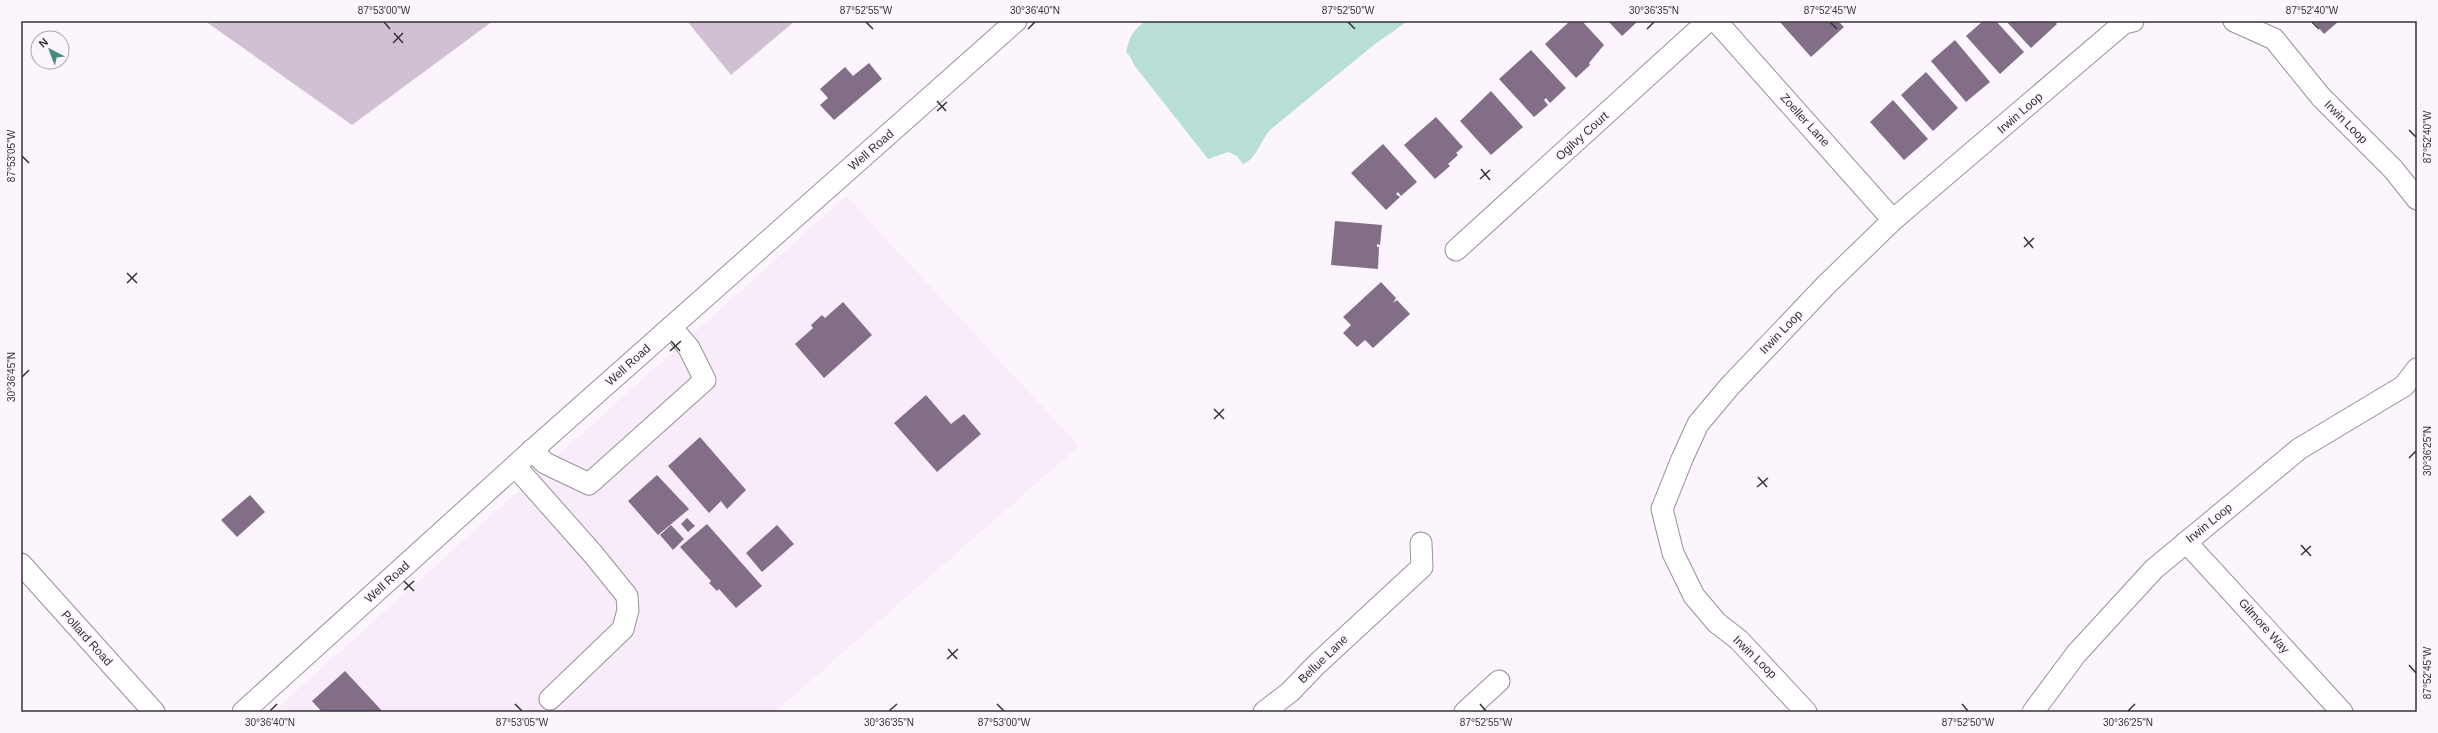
<svg xmlns="http://www.w3.org/2000/svg" width="2438" height="733" viewBox="0 0 2438 733" font-family="Helvetica,sans-serif">
<rect width="100%" height="100%" fill="#fcf5fd"/>
<!-- built -->
<path fill="#f8ebfa" d="M846,196L1079,446L775,712H273Z"/>
<!-- green -->
<g fill="#d1c0d4">
<path d="M205,21H493L352,125Z"/>
<path d="M687,21H795L731,75Z"/>
</g>
<!-- water -->
<path fill="#b7dfd7" d="M1145,21H1408L1375,44L1271,129C1261,139 1257,159 1243,164L1237,156L1228,152L1208,159L1134,65L1131,58L1126,52C1130,36 1132,32 1145,21Z"/>
<!-- building -->
<g fill="#836e87">
<path d="M1570,21H1582L1604,45L1589,63L1590,65L1576,78L1545,44Z"/>
<path d="M1608,21H1634L1636,23L1622,36Z"/>
<path d="M1779,21H1838L1844,27L1811,57Z"/>
<path d="M1983,21H1996L2024,52L2000,74L1966,36Z"/>
<path d="M2006,21H2054L2057,24L2031,48Z"/>
<path d="M2313,21H2339L2324,34Z"/>
<path d="M1955,40L1990,82L1966,102L1931,61Z"/>
<path d="M1531,50L1566,88L1550,103L1546,98L1544,100L1548,105L1534,117L1499,79Z"/>
<path d="M869,63L882,79L834,120L820,105L828,98L820,89L845,67L853,76Z"/>
<path d="M1926,72L1958,108L1933,131L1901,95Z"/>
<path d="M1491,91L1523,127L1491,155L1460,121Z"/>
<path d="M1893,100L1928,139L1904,160L1870,122Z"/>
<path d="M1436,117L1463,147L1456,153L1458,155L1448,164L1450,166L1435,179L1404,145Z"/>
<path d="M1383,144L1417,182L1401,196L1398,192L1396,194L1400,197L1386,210L1351,173Z"/>
<path d="M1335,221L1382,225L1380,245L1377,244V247H1379L1378,269L1331,265Z"/>
<path d="M1381,282L1396,298L1393,303L1397,300L1410,314L1373,348L1365,340L1357,347L1343,333L1351,325L1343,317Z"/>
<path d="M843,302L872,335L824,378L795,344L813,328L811,325L822,315L825,318Z"/>
<path d="M926,395L951,424L964,414L981,434L937,472L894,423Z"/>
<path d="M700,437L746,490L727,509L721,501L709,513L668,466Z"/>
<path d="M657,475L689,509L658,535L628,501Z"/>
<path d="M250,495L265,512L237,537L221,520Z"/>
<path d="M687,518L695,526L688,532L681,524Z"/>
<path d="M707,524L762,586L736,608L719,589L717,591L709,583L711,581L680,547Z"/>
<path d="M671,525L684,539L673,550L660,535Z"/>
<path d="M777,525L794,544L762,572L746,553Z"/>
<path d="M345,671L383,712H322L312,701Z"/>
</g>
<g fill="none" stroke-linecap="round" stroke-linejoin="round">
<defs>
<g id="minor">
<path d="M1716,21L1893,220"/>
<path d="M2234,21L2274,39L2321,97L2393,169L2417,199"/>
<path d="M1456,250L1708,21"/>
<path d="M532,450L545,463L589,484L705,380L689,348L671,327"/>
<path d="M515,466L593,554L627,596L628,610L623,629L550,699"/>
<path d="M2186,542L2342,712"/>
<path d="M21,564L154,712"/>
<path d="M243,712L537,446L1016,21"/>
<path d="M1264,712L1290,692L1316,665L1422,567L1421,543"/>
<path d="M1465,712L1499,681"/>
<path d="M1806,712L1739,640L1717,623L1694,596L1673,553L1662,509L1682,459L1698,424L1729,387L1825,286L1893,220L2124,23L2133,21"/>
<path d="M2033,712L2076,654L2154,569L2299,449L2404,386L2417,369"/>
</g>
</defs>
<!-- minor casing -->
<use href="#minor" stroke="#989199" stroke-width="23"/>
<!-- minor -->
<use href="#minor" stroke="#fff" stroke-width="21"/>
</g>
<!-- ticks -->
<path fill="none" stroke="#353235" stroke-width="1.5" d="M384,22L390,29M866,22L873,29M1348,22L1355,29M1830,22L1837,29M2312,22L2319,29M1028,29L1035,22M1647,29L1654,22M394,33L403,43M393,43L403,33M937,101L946,111M937,111L947,102M2409,130L2416,137M22,156L29,163M1481,169L1490,180M1480,179L1490,170M2024,237L2033,248M2024,247L2034,238M127,273L137,283M127,283L137,273M671,341L680,351M670,351L681,341M22,377L29,370M1214,409L1224,419M1214,419L1224,409M2409,458L2416,451M1758,477L1767,487M1757,487L1768,478M2301,545L2311,556M2301,555L2311,546M404,581L414,591M404,590L414,581M948,649L957,659M947,659L958,649M2409,665L2416,673M515,704L522,711M997,704L1004,711M1480,704L1486,711M1962,704L1968,711M270,711L277,704M889,711L897,704M2128,711L2135,704"/>
<g text-anchor="middle" stroke-width="4" stroke-linejoin="round" paint-order="stroke">
<!-- street labels -->
<g font-size="12" fill="#353235" stroke="#fcf5fd">
<text transform="translate(2020 113) rotate(-41)" y="4">Irwin Loop</text>
<text transform="translate(1805 120) rotate(48)" y="4">Zoeller Lane</text>
<text transform="translate(2346 122) rotate(45)" y="4">Irwin Loop</text>
<text transform="translate(1582 136) rotate(-42)" y="4">Ogilvy Court</text>
<text transform="translate(871 150) rotate(-41)" y="4">Well Road</text>
<text transform="translate(1781 332) rotate(-46)" y="4">Irwin Loop</text>
<text transform="translate(628 365) rotate(-42)" y="4">Well Road</text>
<text transform="translate(2209 523) rotate(-39)" y="4">Irwin Loop</text>
<text transform="translate(387 582) rotate(-42)" y="4">Well Road</text>
<text transform="translate(2264 626) rotate(48)" y="4">Gilmore Way</text>
<text transform="translate(87 638) rotate(48)" y="4">Pollard Road</text>
<text transform="translate(1755 657) rotate(44)" y="4">Irwin Loop</text>
<text transform="translate(1323 659) rotate(-44)" y="4">Bellue Lane</text>
</g>
</g>
<!-- border -->
<rect width="2438" height="733" fill="none" stroke="#fcf5fd" stroke-width="44"/>
<!-- north arrow -->
<g transform="translate(50 50) rotate(318)"><circle r="19" fill="#fcf5fd" stroke="#aca7ad"/>
<path d="M0-3L7 15L0 10L-7 15Z" fill="#478c81"/>
<text y="-6" font-size="11" font-weight="bold" text-anchor="middle" fill="#353235">N</text>
</g>
<rect x="22" y="22" width="2394" height="689" fill="none" stroke="#353235" stroke-width="1.5"/>
<g font-size="10" text-anchor="middle" fill="#353235">
<text x="384" y="14">87°53'00"W</text>
<text x="866" y="14">87°52'55"W</text>
<text x="1035" y="14">30°36'40"N</text>
<text x="1348" y="14">87°52'50"W</text>
<text x="1654" y="14">30°36'35"N</text>
<text x="1830" y="14">87°52'45"W</text>
<text x="2312" y="14">87°52'40"W</text>
<text transform="translate(2427 137) rotate(-90)" y="4">87°52'40"W</text>
<text transform="translate(11 156) rotate(-90)" y="4">87°53'05"W</text>
<text transform="translate(11 377) rotate(-90)" y="4">30°36'45"N</text>
<text transform="translate(2427 451) rotate(-90)" y="4">30°36'25"N</text>
<text transform="translate(2427 673) rotate(-90)" y="4">87°52'45"W</text>
<text x="270" y="726">30°36'40"N</text>
<text x="522" y="726">87°53'05"W</text>
<text x="889" y="726">30°36'35"N</text>
<text x="1004" y="726">87°53'00"W</text>
<text x="1486" y="726">87°52'55"W</text>
<text x="1968" y="726">87°52'50"W</text>
<text x="2128" y="726">30°36'25"N</text>
</g>
</svg>
